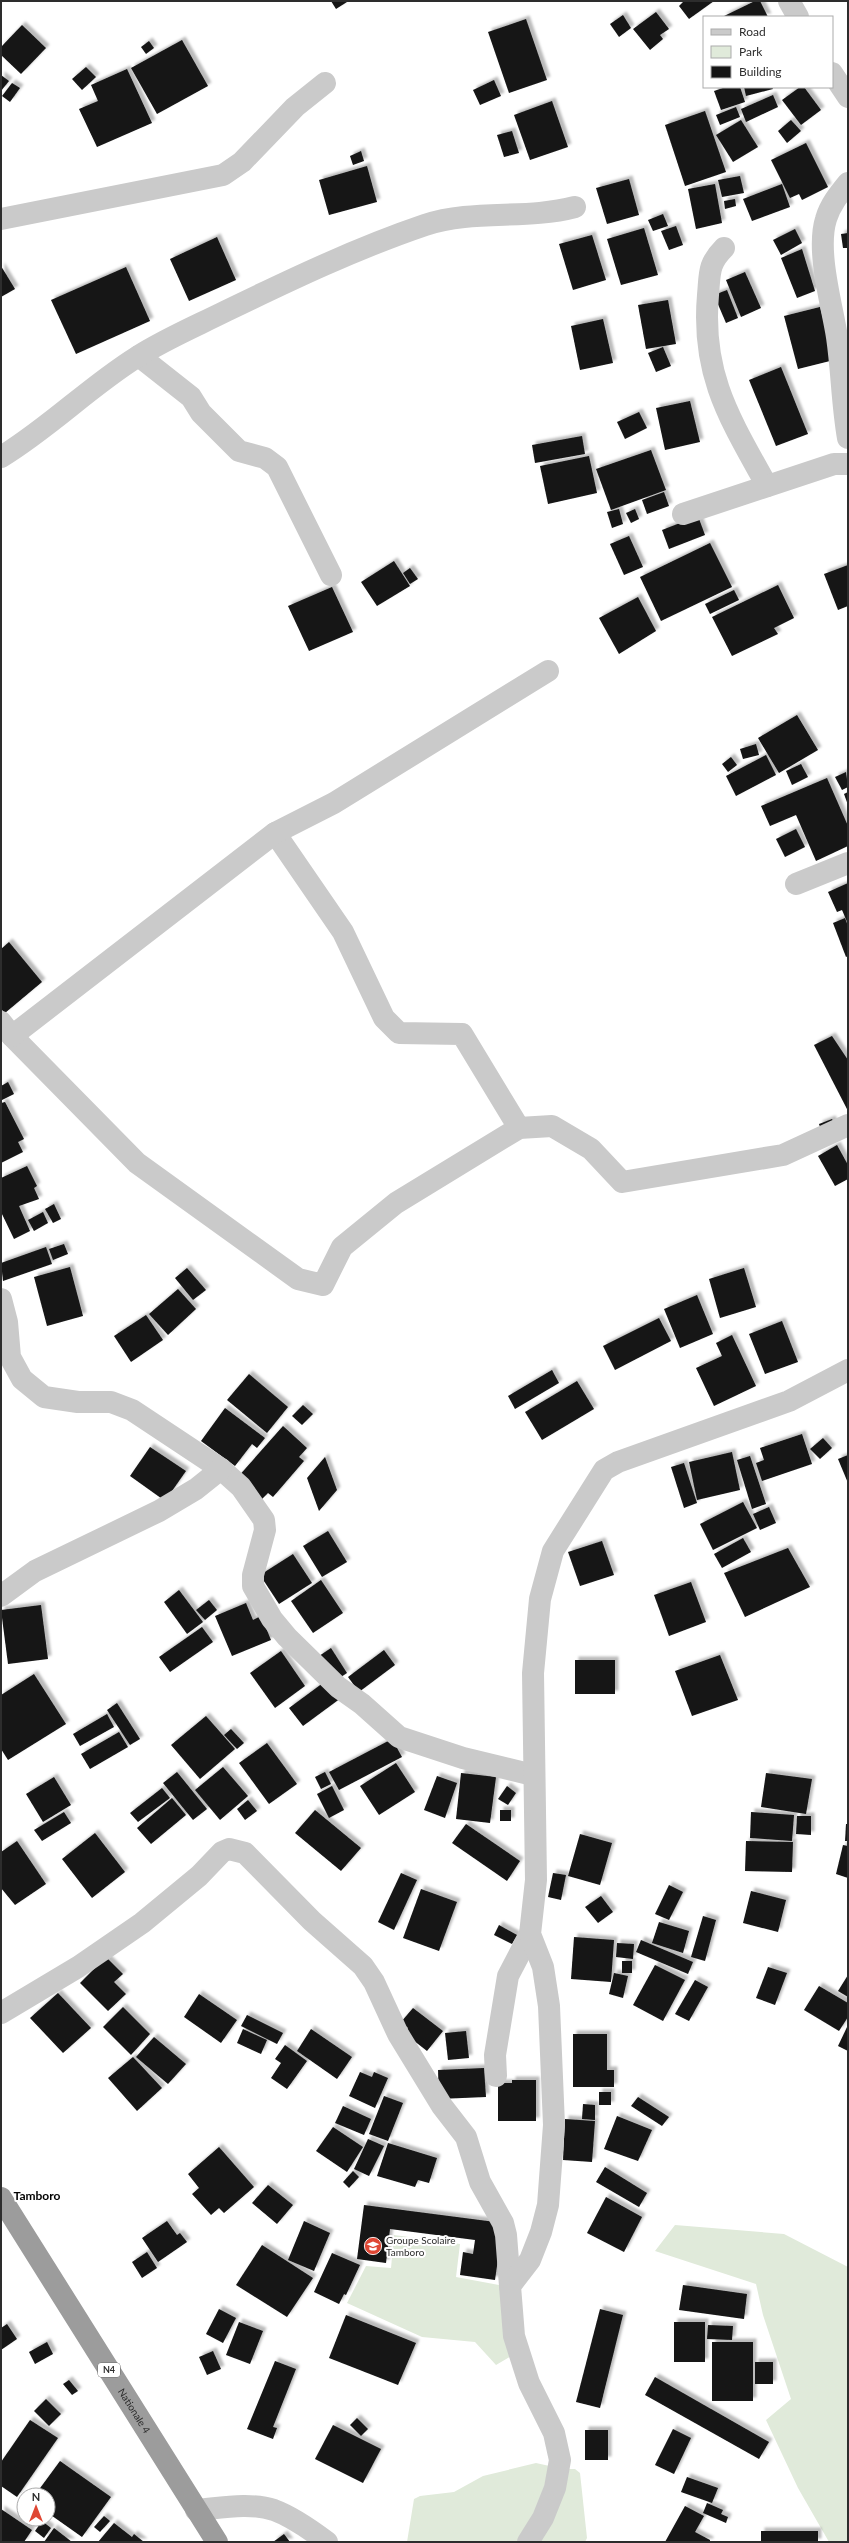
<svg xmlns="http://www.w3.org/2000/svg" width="849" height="2543" viewBox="0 0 849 2543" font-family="Lato,sans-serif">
<defs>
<filter id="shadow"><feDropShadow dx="3.5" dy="-3.5" stdDeviation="1" flood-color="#0004"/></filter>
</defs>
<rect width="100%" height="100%" fill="#fff"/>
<!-- green -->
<g fill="#e0eada">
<path d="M675,2225L784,2234L848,2267V2542H829L798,2488L766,2420L791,2399L763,2315L756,2284L655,2251Z"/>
<path d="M394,2235L460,2244L456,2277L499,2285L525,2348L496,2365L475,2342L422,2337L347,2303L366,2266L391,2268Z"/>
<path d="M536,2463L563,2469H575L580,2473L587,2538L585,2542H407L414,2499L420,2496L454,2492L483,2476Z"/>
</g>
<!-- building -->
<g fill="#141414" filter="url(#shadow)">
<path d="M331,1H346L347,2L336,9Z"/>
<path d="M684,1H714L689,19L679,6Z"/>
<path d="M755,1H760L768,17H722Z"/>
<path d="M656,12L669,29L660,35L663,39L650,50L633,29Z"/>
<path d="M623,15L631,28L619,37L610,24Z"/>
<path d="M526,19L547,80L509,93L488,32Z"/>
<path d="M22,25L46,48L21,74L1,55V47Z"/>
<path d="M182,40L208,86L157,114L131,68Z"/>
<path d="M149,41L154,48L146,54L141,47Z"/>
<path d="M86,67L96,77L82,90L72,79Z"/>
<path d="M127,69L152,123L97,147L79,109L98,101L91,85Z"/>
<path d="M1,75L9,81L1,91Z"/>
<path d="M494,80L501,96L480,105L473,90Z"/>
<path d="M12,83L20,88L10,102L2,96Z"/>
<path d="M726,87H740L745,102L721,110L714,91Z"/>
<path d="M744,87H772L773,89L746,96Z"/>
<path d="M800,87H804L821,110L801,125L782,100Z"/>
<path d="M773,95L778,107L746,122L741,109Z"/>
<path d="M552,101L568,147L530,160L514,115Z"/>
<path d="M736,107L740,117L720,125L716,115Z"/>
<path d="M705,111L726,172L685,186L665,125Z"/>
<path d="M741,120L758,147L733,162L716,135Z"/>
<path d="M791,120L801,131L787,143L778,131Z"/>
<path d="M512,131L519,153L504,157L497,135Z"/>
<path d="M806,143L828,187L802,200L799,194L790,198L771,160Z"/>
<path d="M361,151L364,161L353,165L350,156Z"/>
<path d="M367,166L377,202L329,215L319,180Z"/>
<path d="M740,176L744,193L722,197L718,180Z"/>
<path d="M629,179L639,215L607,224L596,188Z"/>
<path d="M715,184L722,223L696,229L688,189Z"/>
<path d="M782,184L790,207L752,221L743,199Z"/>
<path d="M735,199L736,206L725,209L724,201Z"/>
<path d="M663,214L668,226L653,231L648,220Z"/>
<path d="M676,226L683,245L669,250L661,231Z"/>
<path d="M644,228L658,275L621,285L607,239Z"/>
<path d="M795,229L802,243L781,255L773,240Z"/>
<path d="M848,233V248H843L841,234Z"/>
<path d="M592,235L606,280L573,290L559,244Z"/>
<path d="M217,237L236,280L189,301L170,259Z"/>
<path d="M802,249L815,291L797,298L781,258Z"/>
<path d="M1,266L15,289L1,297Z"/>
<path d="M126,267L150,321L76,354L51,300Z"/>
<path d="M745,272L761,308L741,317L726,280Z"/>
<path d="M727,290L738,318L726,323L714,295Z"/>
<path d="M668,300L676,344L646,349L638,305Z"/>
<path d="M820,307L834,360L798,369L784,316Z"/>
<path d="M603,319L613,363L580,370L571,326Z"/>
<path d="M663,347L671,366L656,372L648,353Z"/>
<path d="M781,367L808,434L776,446L749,380Z"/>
<path d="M690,401L700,442L665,450L656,408Z"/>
<path d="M639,412L647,428L625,439L617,422Z"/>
<path d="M582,436L585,454L535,463L532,445Z"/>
<path d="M651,450L666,490L611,510L596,469Z"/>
<path d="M589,456L597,493L548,504L540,466Z"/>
<path d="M664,492L669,506L647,514L642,500Z"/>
<path d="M619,509L623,524L612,528L607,512Z"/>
<path d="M635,509L639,519L631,523L626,513Z"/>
<path d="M698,516L705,535L669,549L662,530Z"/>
<path d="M629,536L643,567L624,575L610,544Z"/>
<path d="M710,543L732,587L661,621L640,577Z"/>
<path d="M394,561L410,586L377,606L361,582Z"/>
<path d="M848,565V606L838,610L824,574Z"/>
<path d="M410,568L418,579L410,584L403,573Z"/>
<path d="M778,585L794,618L774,628L778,634L732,656L712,617Z"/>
<path d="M332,587L353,632L309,651L288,606Z"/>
<path d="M734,590L739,600L710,614L705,604Z"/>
<path d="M638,597L656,631L619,654L599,618Z"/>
<path d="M797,715L818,750L779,773L758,738Z"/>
<path d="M756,744L759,755L743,759L740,749Z"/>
<path d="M766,755L776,775L736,796L726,776Z"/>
<path d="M731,757L737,765L728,772L722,764Z"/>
<path d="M801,764L808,777L792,785L786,771Z"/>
<path d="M846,772L848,787L842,790L835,777Z"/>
<path d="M827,778L848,826V846L816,861L796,815L770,826L761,806Z"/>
<path d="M848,792V805L844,794Z"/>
<path d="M796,829L805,847L785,857L776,839Z"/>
<path d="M848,883V924L842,910L837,912L828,892Z"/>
<path d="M845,918L848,926V956L846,957L833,923Z"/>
<path d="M9,942L42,982L5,1013L1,1009V949Z"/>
<path d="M832,1036L848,1060V1111L814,1045Z"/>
<path d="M8,1082L14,1094L2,1100L1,1086Z"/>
<path d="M5,1102L24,1139L18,1142L23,1152L1,1163V1103Z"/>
<path d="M832,1119L836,1127L822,1133L819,1124Z"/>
<path d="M837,1145L848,1165V1179L835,1186L818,1156Z"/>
<path d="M27,1166L37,1186L34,1188L39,1199L19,1206L30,1231L14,1239L1,1212V1178Z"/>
<path d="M54,1204L61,1219L53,1223L45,1209Z"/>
<path d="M43,1212L48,1223L34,1231L28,1220Z"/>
<path d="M64,1244L68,1254L53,1260L49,1249Z"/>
<path d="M46,1247L52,1264L3,1281L1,1263Z"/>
<path d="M70,1267L83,1316L47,1326L34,1277Z"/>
<path d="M187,1268L206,1290L193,1300L175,1278Z"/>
<path d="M744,1268L756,1307L720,1318L709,1279Z"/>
<path d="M178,1289L196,1309L168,1335L149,1314Z"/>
<path d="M697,1295L713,1334L680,1348L664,1309Z"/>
<path d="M146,1315L163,1340L131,1362L114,1336Z"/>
<path d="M659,1318L671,1341L615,1370L603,1346Z"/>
<path d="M782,1321L798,1362L765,1374L749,1334Z"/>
<path d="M732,1335L756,1386L714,1406L696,1368L722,1356L716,1343Z"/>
<path d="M552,1370L559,1383L515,1409L508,1396Z"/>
<path d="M249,1374L288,1407L267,1433L227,1400Z"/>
<path d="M577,1381L594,1409L542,1440L525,1412Z"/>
<path d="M303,1405L313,1414L302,1425L292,1416Z"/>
<path d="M225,1408L265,1438L257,1448L252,1444L235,1466L201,1441Z"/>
<path d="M283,1426L307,1448L299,1457L304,1461L273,1497L268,1493L262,1499L237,1478Z"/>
<path d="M802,1434L812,1464L762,1481L756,1463L764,1460L760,1448Z"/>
<path d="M823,1438L832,1448L820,1459L810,1449Z"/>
<path d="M150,1447L186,1471L165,1501L130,1476Z"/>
<path d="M732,1452L740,1490L697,1500L689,1462Z"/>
<path d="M848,1455V1483L838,1459Z"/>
<path d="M750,1456L766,1504L752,1509L737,1460Z"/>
<path d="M325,1457L337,1490L319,1511L307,1478Z"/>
<path d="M684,1463L697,1503L684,1508L671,1467Z"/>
<path d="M743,1502L757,1528L713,1550L700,1524Z"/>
<path d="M769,1507L776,1523L760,1530L753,1514Z"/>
<path d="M328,1531L347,1562L322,1577L303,1546Z"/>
<path d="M743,1538L751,1552L722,1568L714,1554Z"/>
<path d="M602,1541L614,1575L580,1586L568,1552Z"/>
<path d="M788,1548L810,1587L745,1617L724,1573Z"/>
<path d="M293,1554L312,1583L279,1604L260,1575Z"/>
<path d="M321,1580L343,1613L313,1633L291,1601Z"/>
<path d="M691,1582L706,1622L669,1636L654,1595Z"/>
<path d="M179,1590L203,1622L187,1634L164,1602Z"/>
<path d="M209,1600L217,1610L205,1620L196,1610Z"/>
<path d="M246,1603L253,1620L261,1616L271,1640L232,1656L215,1616Z"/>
<path d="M41,1605L48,1659L8,1664L1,1610Z"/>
<path d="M202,1627L213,1642L170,1672L159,1657Z"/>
<path d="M331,1648L347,1673L335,1681L319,1656Z"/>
<path d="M384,1650L395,1665L359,1692L348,1677Z"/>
<path d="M281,1651L305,1686L275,1708L250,1673Z"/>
<path d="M720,1655L738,1700L692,1716L675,1671Z"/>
<rect x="575" y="1660" width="40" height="34"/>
<path d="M34,1674L66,1724L8,1760L1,1749V1695Z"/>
<path d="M327,1680L341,1698L303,1726L289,1708Z"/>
<path d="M117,1703L140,1739L130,1745L107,1710Z"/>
<path d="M107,1714L114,1727L80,1746L73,1734Z"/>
<path d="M206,1716L235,1749L200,1779L171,1745Z"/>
<path d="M231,1729L244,1743L237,1749L224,1735Z"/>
<path d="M119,1732L128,1747L90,1769L81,1754Z"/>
<path d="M392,1739L402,1757L339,1790L329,1772Z"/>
<path d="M267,1743L297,1784L269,1804L239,1763Z"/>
<path d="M396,1763L415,1792L379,1815L360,1786Z"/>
<path d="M223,1767L248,1796L220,1820L195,1790Z"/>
<path d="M177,1772L207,1809L193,1820L163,1783Z"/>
<path d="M325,1772L331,1784L321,1789L315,1777Z"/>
<path d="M461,1773L496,1777L490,1823L456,1819Z"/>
<path d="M766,1773L812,1779L806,1814L761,1807Z"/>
<path d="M437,1776L457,1783L445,1818L424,1810Z"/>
<path d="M54,1777L71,1805L43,1822L26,1794Z"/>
<path d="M332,1786L344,1810L329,1818L317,1794Z"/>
<path d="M507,1786L516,1793L508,1805L498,1799Z"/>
<path d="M162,1788L170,1798L138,1822L130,1813Z"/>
<path d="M172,1798L186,1815L151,1844L137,1828Z"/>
<path d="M248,1800L257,1811L245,1820L237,1809Z"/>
<path d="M315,1810L361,1848L341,1871L295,1833Z"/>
<rect x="500" y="1810" width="11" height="11"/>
<path d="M64,1812L71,1823L42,1841L34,1830Z"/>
<path d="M751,1812L794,1815L792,1841L750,1838Z"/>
<path d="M797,1816H811V1835L796,1834Z"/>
<path d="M466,1824L520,1861L507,1881L452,1843Z"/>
<path d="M846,1824H848V1841H845Z"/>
<path d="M95,1833L125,1872L92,1898L62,1859Z"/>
<path d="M580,1834L612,1843L600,1885L568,1876Z"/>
<path d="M17,1841L46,1884L15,1905L1,1888V1852Z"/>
<path d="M746,1841L793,1842L792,1872L745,1871Z"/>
<path d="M843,1845L848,1846V1878L836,1874Z"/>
<path d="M401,1873L417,1880L394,1930L378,1922Z"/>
<path d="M553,1873L566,1875L561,1900L548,1897Z"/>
<path d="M669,1885L683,1892L669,1920L655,1914Z"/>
<path d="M421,1889L457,1902L439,1951L403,1938Z"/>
<path d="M751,1891L786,1900L778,1932L743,1923Z"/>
<path d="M601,1896L613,1912L598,1923L585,1907Z"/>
<path d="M703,1916L716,1920L705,1961L691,1957Z"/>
<path d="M659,1922L689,1931L683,1953L652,1943Z"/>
<path d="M499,1925L517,1935L512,1944L494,1935Z"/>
<path d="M574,1937L614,1940L611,1982L571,1979Z"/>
<path d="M641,1940L693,1962L688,1974L636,1952Z"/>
<path d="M617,1943L634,1944L633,1959L616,1957Z"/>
<path d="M106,1957L123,1974L114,1982L126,1994L108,2011L80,1983Z"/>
<rect x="622" y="1961" width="10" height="12"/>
<path d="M655,1965L685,1980L663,2021L633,2005Z"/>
<path d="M768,1967L787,1973L775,2005L756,1998Z"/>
<path d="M614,1973L628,1976L623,1998L609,1994Z"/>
<path d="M848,1975V1997L838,1991Z"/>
<path d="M695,1980L708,1987L689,2021L675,2014Z"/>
<path d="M819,1986L848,2003V2017L839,2031L804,2010Z"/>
<path d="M58,1993L91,2028L63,2053L30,2018Z"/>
<path d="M199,1994L237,2020L221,2043L184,2017Z"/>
<path d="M123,2007L150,2034L131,2055L103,2027Z"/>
<path d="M413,2008L443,2031L427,2051L404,2033L408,2028L401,2022Z"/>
<path d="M247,2015L283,2033L277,2044L241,2026Z"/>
<path d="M848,2025V2051L838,2046Z"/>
<path d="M243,2029L267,2040L261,2054L237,2043Z"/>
<path d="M311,2029L352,2057L337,2079L297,2051Z"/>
<path d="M466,2031L469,2058L448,2060L445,2033Z"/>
<path d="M573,2034H607V2070H614V2087H573Z"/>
<path d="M154,2037L186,2064L168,2084L136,2057Z"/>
<path d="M285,2045L307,2061L287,2089L271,2078L281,2063L275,2059Z"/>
<path d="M133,2057L162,2088L137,2111L108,2078Z"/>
<path d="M484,2068L486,2097L439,2099L438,2070Z"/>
<path d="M360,2072L372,2077L374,2072L388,2078L375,2108L349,2096Z"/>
<path d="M512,2080H536V2121H498V2083H512Z"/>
<rect x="599" y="2092" width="12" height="13"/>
<path d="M384,2096L403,2103L388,2141L369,2134Z"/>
<path d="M638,2097L669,2117L662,2126L631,2106Z"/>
<path d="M583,2104L595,2105V2120L582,2119Z"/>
<path d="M343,2106L371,2119L364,2135L335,2123Z"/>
<path d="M617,2116L652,2130L638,2161L604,2149Z"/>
<path d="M565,2119L595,2121L592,2162L563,2160Z"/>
<path d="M333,2127L363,2147L347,2172L316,2151Z"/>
<path d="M368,2139L384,2146L369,2176L354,2169Z"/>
<path d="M388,2143L437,2158L429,2183L418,2180L415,2187L377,2176Z"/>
<path d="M219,2147L254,2187L224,2213L219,2208L211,2215L192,2194L199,2188L188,2174Z"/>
<path d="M605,2167L647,2193L639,2207L596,2182Z"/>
<path d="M353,2171L359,2177L349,2188L343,2182Z"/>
<path d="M268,2185L293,2205L277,2224L252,2203Z"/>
<path d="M606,2197L642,2217L624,2252L587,2233Z"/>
<path d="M364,2205L503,2223L495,2280L460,2275L463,2252L473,2254L475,2240L390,2229L386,2263L357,2259Z"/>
<path d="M167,2221L177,2235L180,2233L187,2242L158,2262L142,2238Z"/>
<path d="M304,2221L330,2233L314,2271L288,2260Z"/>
<path d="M262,2245L313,2278L287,2317L236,2285Z"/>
<path d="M147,2252L157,2268L142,2278L132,2262Z"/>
<path d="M332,2253L360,2265L346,2295L344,2294L339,2304L314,2292Z"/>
<path d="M683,2285L747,2294L744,2319L679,2310Z"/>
<path d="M219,2309L236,2318L223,2343L206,2334Z"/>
<path d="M600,2309L623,2315L600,2408L576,2402Z"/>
<path d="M346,2315L416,2343L398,2385L329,2358Z"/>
<path d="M239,2322L263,2331L250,2364L226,2355Z"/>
<rect x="674" y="2322" width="31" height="40"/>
<path d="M7,2324L17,2339L1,2350V2328Z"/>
<path d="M708,2325L733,2326L732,2340L707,2339Z"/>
<path d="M47,2342L53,2354L35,2364L29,2352Z"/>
<rect x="712" y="2342" width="41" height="59"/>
<path d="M213,2351L221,2369L207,2375L199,2357Z"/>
<path d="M275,2361L296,2369L273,2427L277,2428L273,2439L247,2429Z"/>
<rect x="755" y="2362" width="18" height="22"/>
<path d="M655,2377L769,2442L759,2459L645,2395Z"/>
<path d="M69,2380L78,2391L72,2395L63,2384Z"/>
<path d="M46,2399L61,2414L49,2426L34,2411Z"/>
<path d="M357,2418L368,2429L361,2436L350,2425Z"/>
<path d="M30,2420L58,2438L17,2497L1,2486V2462Z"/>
<path d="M333,2425L381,2449L363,2483L315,2459Z"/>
<path d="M673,2429L691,2438L674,2474L655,2465Z"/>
<rect x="585" y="2430" width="23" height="30"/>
<path d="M60,2461L111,2497L82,2537L48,2513V2495H35Z"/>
<path d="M687,2477L718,2488L712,2503L681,2492Z"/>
<path d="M707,2503L723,2510L721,2514L728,2517L726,2523L703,2513Z"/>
<path d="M685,2506L704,2516L695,2532L710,2540V2542H665Z"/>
<path d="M1,2509L32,2530L24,2542H1Z"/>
<path d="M104,2516L110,2521L100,2532L94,2527Z"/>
<path d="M42,2521L51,2528L44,2538L35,2531Z"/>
<path d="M114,2523L132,2537L134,2534L144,2542H98Z"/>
<path d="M54,2528L72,2542H44Z"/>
<rect x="761" y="2531" width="57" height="11"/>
<path d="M284,2534L290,2542H273Z"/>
</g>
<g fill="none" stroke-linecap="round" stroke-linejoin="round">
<!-- minor -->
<g stroke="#cacaca" stroke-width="22">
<path d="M789,1L798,17"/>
<path d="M832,73L848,97"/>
<path d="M848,183C839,194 830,205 826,219C816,251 832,305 837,337C842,371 842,404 848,438"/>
<path d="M1,219L223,175L242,162L295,107L325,83"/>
<path d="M724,248C708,264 710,273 708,295C701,375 730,419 767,486"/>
<path d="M139,356L191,397L201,413L239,451L265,458L277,467L331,575"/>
<path d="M1,457C49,428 89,387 137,357C165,339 196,326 226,311C290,280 357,248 425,225C473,209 526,220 575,207"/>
<path d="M683,514L834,464H848"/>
<path d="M275,833L343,932L384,1018L399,1033L462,1034L519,1128"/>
<path d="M796,884L848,863"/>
<path d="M1,1022L12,1036L137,1163L298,1279L323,1285L342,1247L396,1203L519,1128L552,1126L591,1149L622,1182L783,1155L848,1125"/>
<path d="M12,1036L275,833L334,803L548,671"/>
<path d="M1,1299L7,1322L10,1357L22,1379L44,1397L78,1402H111L132,1410L221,1469L241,1487L264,1520L265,1530L253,1575V1586L272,1619L287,1637L338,1687L362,1704L399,1737L463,1758L533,1775"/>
<path d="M1,1596L35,1571L159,1511L196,1489L221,1469"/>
<path d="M1,2013L78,1967L142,1923L199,1876L222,1852L229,1849L245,1853L312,1921L363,1966L374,1982L398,2034L442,2106L466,2137L480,2182L503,2223L506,2235L510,2286"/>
<path d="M496,2076L495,2055L508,1976L530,1934"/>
<path d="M196,2510C220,2508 250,2502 274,2510C293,2517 311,2530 327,2542"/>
<path d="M528,2542L543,2518L555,2488L560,2460L554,2433L529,2383L514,2336L510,2286L530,2260L541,2232L548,2205L554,2125L549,2006L543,1967L530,1934L536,1880L533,1673L540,1599L553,1551L604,1470L618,1462L789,1401L848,1370"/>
</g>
<!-- trunk -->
<path stroke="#9c9c9c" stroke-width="22" id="s1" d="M1,2198L217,2542"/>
</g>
<!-- icons -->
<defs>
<symbol id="school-disc" viewBox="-11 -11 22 22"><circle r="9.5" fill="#df4734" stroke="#fff"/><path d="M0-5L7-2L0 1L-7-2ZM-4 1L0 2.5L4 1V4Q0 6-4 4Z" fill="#fff"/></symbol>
</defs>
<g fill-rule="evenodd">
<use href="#school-disc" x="363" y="2236" width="20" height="20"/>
</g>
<g text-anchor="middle" stroke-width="4" stroke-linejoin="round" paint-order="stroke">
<!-- shield labels -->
<rect fill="#fff" stroke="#6c6c6c" stroke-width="1" x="98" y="2363" width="22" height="14" rx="3"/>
<g font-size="9" font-weight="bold" fill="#2d2d2d">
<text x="109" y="2373">N4</text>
</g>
<!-- poi labels -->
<g font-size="10" fill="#2d2d2d" stroke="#fff" text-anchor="start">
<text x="386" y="2244">Groupe Scolaire<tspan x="386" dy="12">Tamboro</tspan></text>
</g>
<!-- street labels -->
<g font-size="10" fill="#2d2d2d" stroke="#fff">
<text dy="4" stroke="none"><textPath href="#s1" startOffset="251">Nationale 4</textPath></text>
</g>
<!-- quarter labels -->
<g font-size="12" font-weight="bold" fill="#000" stroke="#fff">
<text x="37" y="2200">Tamboro</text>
</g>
</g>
<!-- border -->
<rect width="849" height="2543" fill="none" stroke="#2d2d2d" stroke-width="4"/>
<!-- legend -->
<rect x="703" y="16" width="130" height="72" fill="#ffffff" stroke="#ababab"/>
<rect x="711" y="29" width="20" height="6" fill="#cacaca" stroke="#ababab"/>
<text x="739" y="36" font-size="12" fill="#2d2d2d">Road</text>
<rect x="711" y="46" width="20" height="12" fill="#e0eada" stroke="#ababab"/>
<text x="739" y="56" font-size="12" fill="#2d2d2d">Park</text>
<rect x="711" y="66" width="20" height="12" fill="#141414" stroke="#ababab"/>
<text x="739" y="76" font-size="12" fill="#2d2d2d">Building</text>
<!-- north arrow -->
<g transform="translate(36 2507)"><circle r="19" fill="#ffffff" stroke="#ababab"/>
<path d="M0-3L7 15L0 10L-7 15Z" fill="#df4734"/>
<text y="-6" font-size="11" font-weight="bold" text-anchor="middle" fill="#2d2d2d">N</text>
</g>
</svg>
